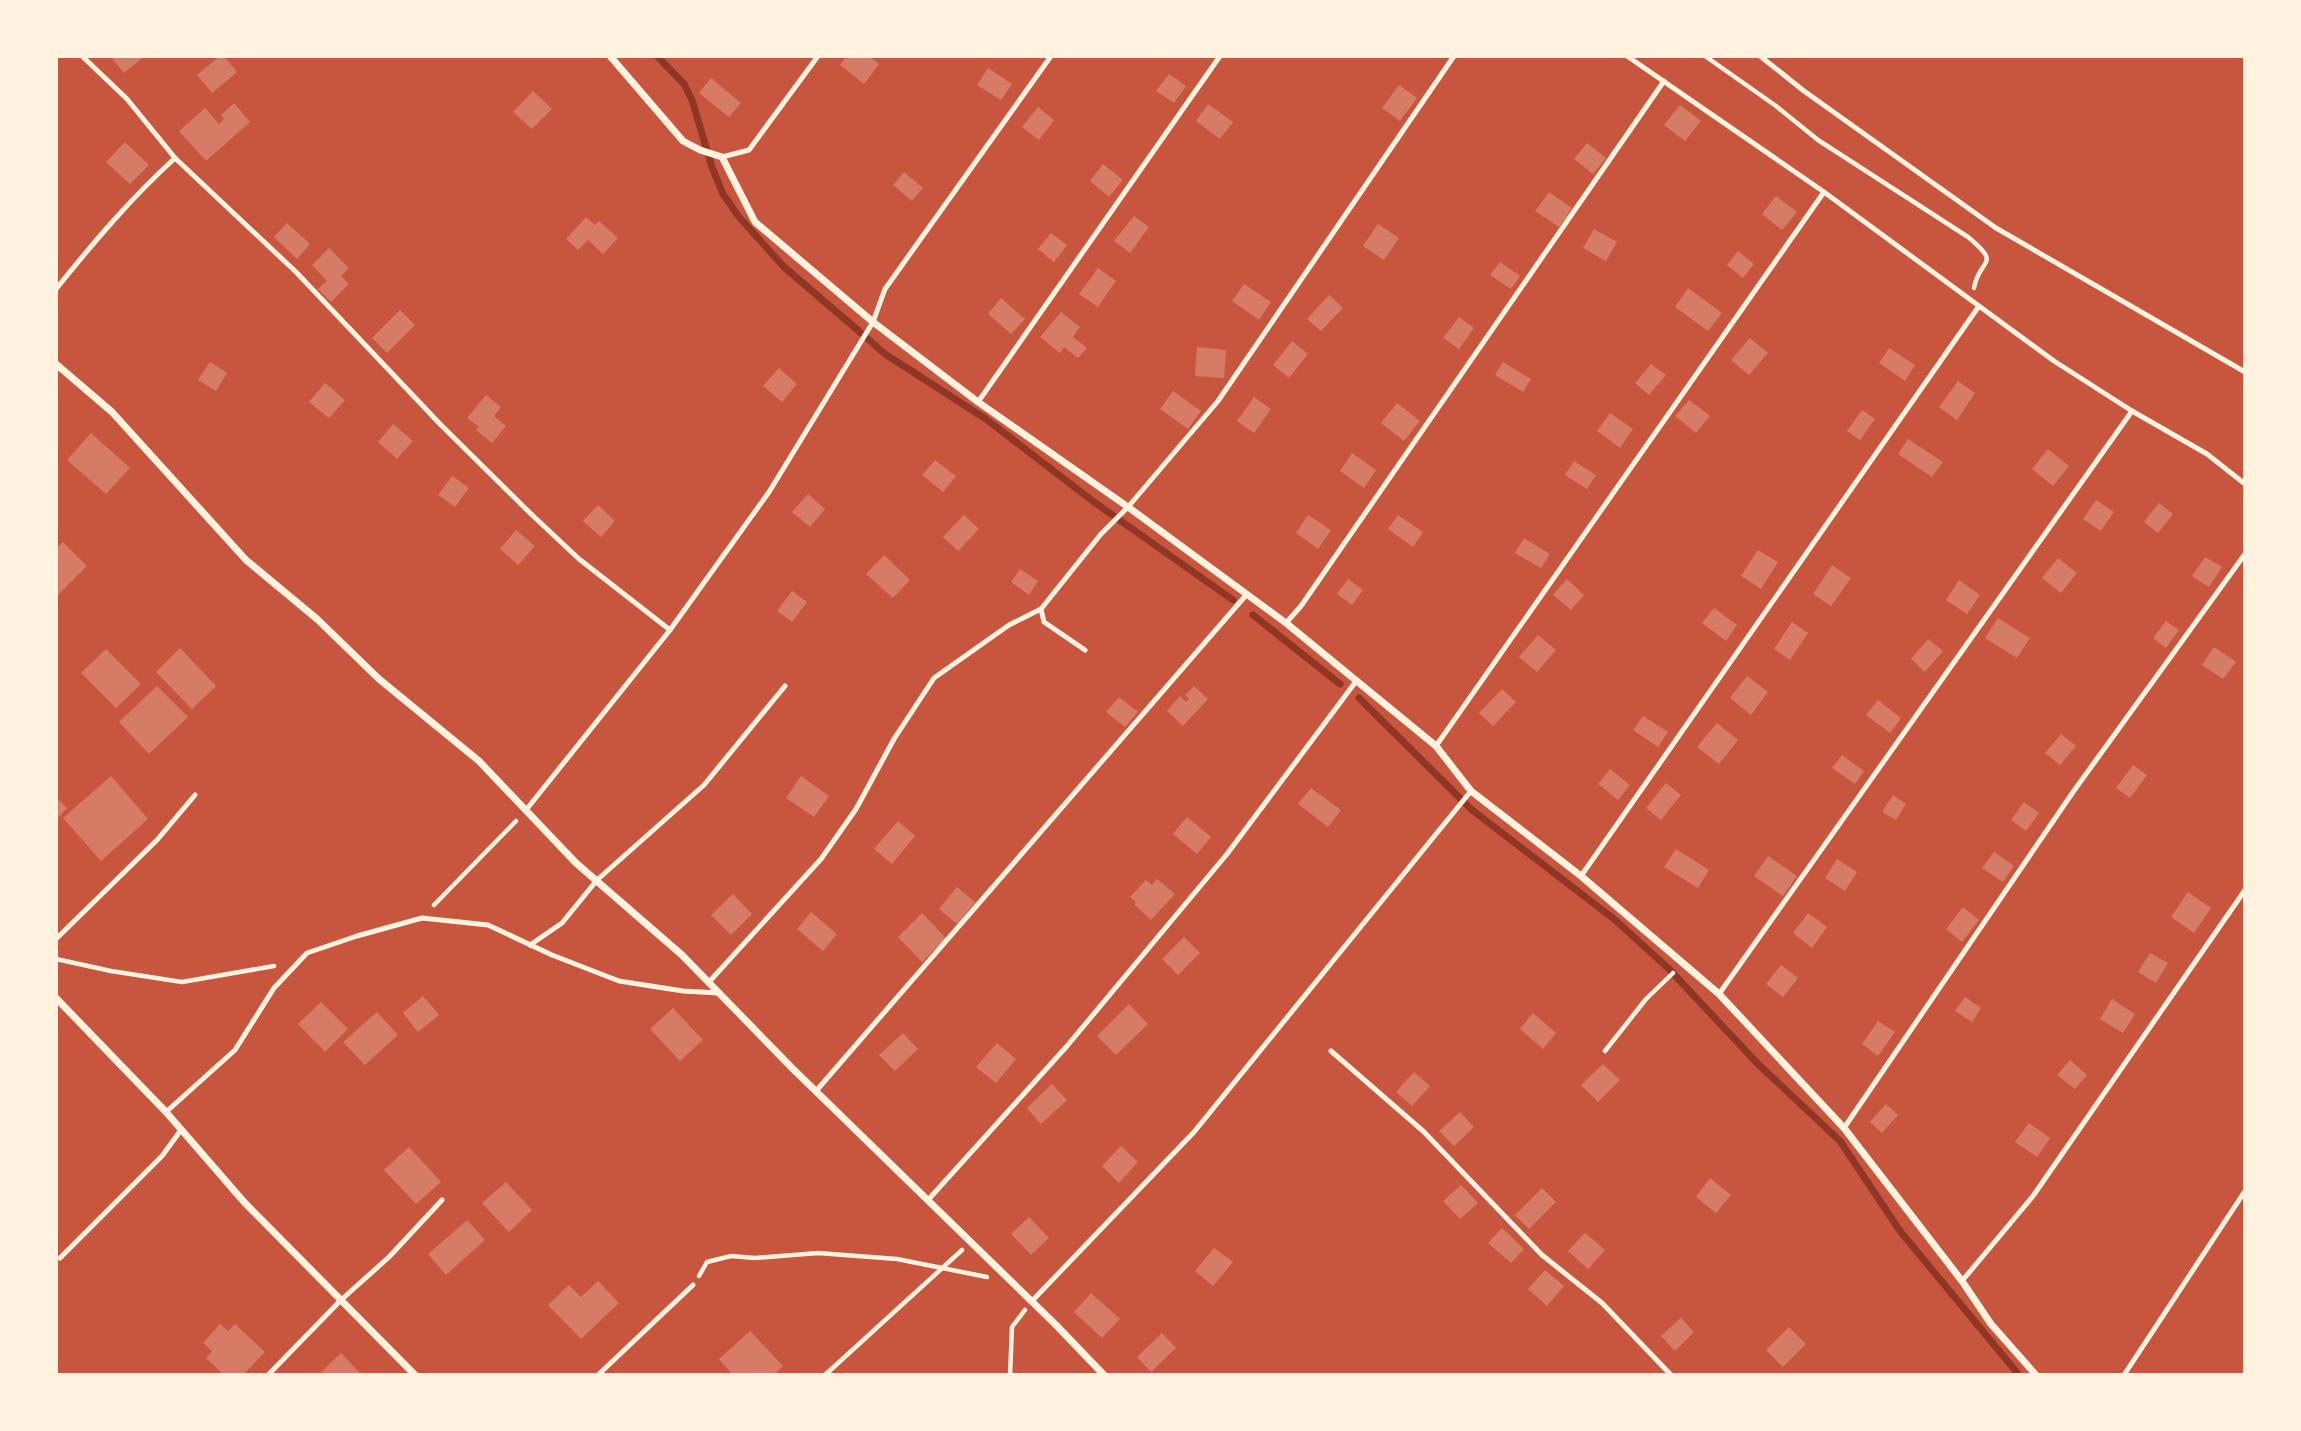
<svg xmlns="http://www.w3.org/2000/svg" width="2301" height="1431" viewBox="0 0 2301 1431" font-family="Barlow,sans-serif">
<rect width="100%" height="100%" fill="#c8553d"/>
<g fill="none" stroke-linecap="round" stroke-linejoin="round">
<!-- stream -->
<g stroke="#8f3625" stroke-width="7">
<path d="M657,56L684,84L692,100L712,167L723,194L739,217L783,266L861,333"/>
<path d="M868,339L885,354L986,419L1094,502L1233,600"/>
<path d="M1253,615L1340,684"/>
<path d="M1359,698L1472,810L1614,919L1668,968L1758,1064L1840,1141L1900,1231L2019,1375"/>
</g>
</g>
<!-- building -->
<g fill="#d67c66">
<path d="M110,56H145L124,73Z"/>
<path d="M220,56H224L237,72L212,93L197,75Z"/>
<path d="M847,56H869L879,64L864,84L840,65Z"/>
<path d="M988,68L1012,84L1001,100L977,85Z"/>
<path d="M1169,74L1186,86L1174,103L1156,91Z"/>
<path d="M711,78L741,103L729,117L699,93Z"/>
<path d="M1399,85L1417,98L1400,121L1382,108Z"/>
<path d="M533,91L552,109L532,129L513,112Z"/>
<path d="M234,103L250,122L206,161L179,131L205,108L219,124L224,119L221,115Z"/>
<path d="M1208,104L1233,122L1220,139L1196,121Z"/>
<path d="M1680,105L1701,121L1685,141L1664,125Z"/>
<path d="M1038,107L1054,120L1039,140L1022,127Z"/>
<path d="M125,142L149,165L130,184L106,162Z"/>
<path d="M1587,143L1606,158L1593,174L1574,159Z"/>
<path d="M1103,164L1123,180L1109,197L1090,181Z"/>
<path d="M904,172L923,188L912,201L893,185Z"/>
<path d="M1549,192L1572,208L1559,227L1535,211Z"/>
<path d="M1776,196L1797,212L1782,230L1762,214Z"/>
<path d="M1134,216L1149,227L1130,253L1114,241Z"/>
<path d="M586,217L595,225L599,221L618,238L603,254L588,240L578,250L566,239Z"/>
<path d="M287,223L310,244L297,259L274,237Z"/>
<path d="M1378,224L1399,238L1384,260L1363,246Z"/>
<path d="M1594,229L1617,242L1606,261L1583,248Z"/>
<path d="M1051,233L1067,245L1054,262L1038,249Z"/>
<path d="M329,248L349,268L341,276L349,284L331,302L318,289L327,281L312,265Z"/>
<path d="M1738,251L1754,264L1743,278L1727,265Z"/>
<path d="M1500,262L1520,276L1511,289L1490,275Z"/>
<path d="M1098,268L1116,281L1098,307L1079,294Z"/>
<path d="M1244,284L1271,302L1259,320L1232,301Z"/>
<path d="M1688,288L1722,313L1708,331L1675,307Z"/>
<path d="M1329,295L1343,308L1321,331L1307,319Z"/>
<path d="M1001,298L1025,319L1011,334L988,314Z"/>
<path d="M400,310L415,325L387,353L372,338Z"/>
<path d="M1061,312L1080,327L1073,337L1087,348L1078,358L1064,347L1060,353L1040,337Z"/>
<path d="M1459,317L1474,328L1459,349L1443,338Z"/>
<path d="M1750,338L1768,353L1749,375L1731,360Z"/>
<path d="M1292,341L1308,354L1289,378L1273,365Z"/>
<path d="M1197,347L1226,350L1224,378L1195,376Z"/>
<path d="M1889,348L1915,365L1905,381L1879,363Z"/>
<path d="M210,362L227,373L216,391L198,380Z"/>
<path d="M1503,362L1531,379L1523,392L1495,375Z"/>
<path d="M1651,364L1666,375L1649,395L1635,383Z"/>
<path d="M779,368L797,384L782,402L763,386Z"/>
<path d="M1958,381L1975,393L1957,420L1939,407Z"/>
<path d="M325,383L345,400L329,418L309,402Z"/>
<path d="M1173,391L1201,411L1188,429L1160,409Z"/>
<path d="M486,395L501,407L494,416L506,426L492,443L476,430L479,427L467,418Z"/>
<path d="M1254,397L1271,409L1254,433L1237,421Z"/>
<path d="M1689,400L1710,416L1696,433L1675,416Z"/>
<path d="M1397,403L1420,421L1404,441L1381,423Z"/>
<path d="M1862,410L1875,419L1860,440L1847,431Z"/>
<path d="M1610,413L1633,429L1620,448L1597,431Z"/>
<path d="M393,424L413,441L397,459L378,442Z"/>
<path d="M91,433L130,468L106,494L67,460Z"/>
<path d="M1908,439L1943,462L1932,477L1898,454Z"/>
<path d="M2048,449L2069,466L2053,486L2032,469Z"/>
<path d="M1352,453L1376,470L1364,488L1340,471Z"/>
<path d="M935,460L956,476L943,492L922,475Z"/>
<path d="M1574,461L1596,475L1587,489L1565,475Z"/>
<path d="M452,476L469,488L455,507L438,495Z"/>
<path d="M808,494L825,509L810,527L792,512Z"/>
<path d="M2096,500L2114,512L2101,531L2083,519Z"/>
<path d="M2159,503L2173,514L2158,533L2144,522Z"/>
<path d="M598,505L615,521L601,537L583,521Z"/>
<path d="M964,515L979,529L958,551L943,537Z"/>
<path d="M1308,515L1331,530L1318,549L1296,533Z"/>
<path d="M1398,515L1423,532L1413,547L1388,529Z"/>
<path d="M516,530L535,546L518,565L500,549Z"/>
<path d="M1524,538L1550,554L1541,568L1515,553Z"/>
<path d="M63,542L87,566L56,597V549Z"/>
<path d="M1758,550L1778,562L1761,589L1741,576Z"/>
<path d="M884,555L910,580L893,598L866,574Z"/>
<path d="M2205,557L2222,567L2209,587L2192,576Z"/>
<path d="M2058,558L2077,573L2061,593L2042,578Z"/>
<path d="M1832,565L1851,578L1831,606L1813,594Z"/>
<path d="M1020,569L1038,581L1029,595L1011,582Z"/>
<path d="M1348,579L1363,590L1352,605L1337,594Z"/>
<path d="M1567,579L1584,595L1571,610L1553,595Z"/>
<path d="M1959,580L1980,595L1967,614L1946,600Z"/>
<path d="M792,591L807,602L792,622L777,611Z"/>
<path d="M1714,608L1737,625L1726,641L1702,623Z"/>
<path d="M1998,618L2030,638L2017,658L1985,638Z"/>
<path d="M2166,621L2179,630L2166,648L2153,638Z"/>
<path d="M1792,622L1808,633L1790,660L1774,649Z"/>
<path d="M1538,635L1556,650L1537,672L1519,657Z"/>
<path d="M1928,639L1943,651L1925,672L1911,659Z"/>
<path d="M2214,647L2236,662L2223,679L2202,665Z"/>
<path d="M180,648L216,686L192,709L156,672Z"/>
<path d="M106,649L141,684L116,708L81,673Z"/>
<path d="M1747,676L1768,692L1751,715L1730,698Z"/>
<path d="M157,686L188,717L149,754L119,722Z"/>
<path d="M1194,686L1208,699L1183,726L1167,711L1180,696L1186,702L1189,699L1185,695Z"/>
<path d="M1502,689L1516,702L1493,726L1479,713Z"/>
<path d="M1119,697L1138,712L1125,727L1106,712Z"/>
<path d="M1878,700L1901,718L1890,733L1866,715Z"/>
<path d="M1643,716L1668,732L1658,747L1633,730Z"/>
<path d="M1717,723L1738,740L1719,764L1697,747Z"/>
<path d="M2061,734L2076,746L2060,765L2045,753Z"/>
<path d="M1842,755L1864,771L1855,784L1832,768Z"/>
<path d="M2133,765L2147,775L2130,798L2116,788Z"/>
<path d="M1610,769L1630,785L1618,800L1598,784Z"/>
<path d="M111,776L148,819L101,861L63,818Z"/>
<path d="M801,776L829,796L814,817L786,798Z"/>
<path d="M1666,783L1681,795L1661,820L1646,808Z"/>
<path d="M1311,788L1341,810L1328,827L1298,804Z"/>
<path d="M1893,795L1906,804L1896,820L1882,812Z"/>
<path d="M56,797L67,808L56,820Z"/>
<path d="M2024,802L2039,813L2026,831L2011,820Z"/>
<path d="M1187,817L1211,837L1197,854L1173,834Z"/>
<path d="M898,821L915,836L892,864L874,849Z"/>
<path d="M1676,849L1709,870L1698,888L1664,867Z"/>
<path d="M1994,852L2014,866L2003,882L1982,868Z"/>
<path d="M1768,856L1797,876L1783,896L1754,876Z"/>
<path d="M1837,859L1857,872L1845,891L1825,878Z"/>
<path d="M1157,879L1175,894L1151,920L1134,904L1136,902L1130,897L1146,880L1152,885Z"/>
<path d="M957,887L975,902L957,924L939,909Z"/>
<path d="M2188,892L2211,908L2194,933L2171,917Z"/>
<path d="M733,894L752,914L731,935L711,915Z"/>
<path d="M1963,907L1979,920L1962,942L1946,929Z"/>
<path d="M811,912L837,934L823,951L797,929Z"/>
<path d="M922,913L946,938L922,962L898,937Z"/>
<path d="M1808,913L1827,927L1812,948L1793,933Z"/>
<path d="M1184,937L1200,953L1178,975L1162,959Z"/>
<path d="M2150,953L2168,963L2156,983L2138,972Z"/>
<path d="M1781,965L1798,978L1783,997L1766,984Z"/>
<path d="M423,996L439,1015L418,1032L403,1013Z"/>
<path d="M1965,997L1981,1008L1972,1022L1955,1011Z"/>
<path d="M2112,999L2135,1014L2123,1033L2100,1019Z"/>
<path d="M321,1002L348,1029L325,1052L298,1024Z"/>
<path d="M1129,1004L1148,1024L1116,1055L1097,1036Z"/>
<path d="M673,1008L703,1040L680,1061L650,1029Z"/>
<path d="M377,1012L398,1035L365,1065L343,1042Z"/>
<path d="M1533,1013L1556,1033L1543,1049L1520,1029Z"/>
<path d="M1878,1021L1895,1032L1878,1056L1862,1044Z"/>
<path d="M903,1033L918,1049L895,1071L879,1055Z"/>
<path d="M997,1043L1016,1059L996,1083L976,1067Z"/>
<path d="M2070,1060L2087,1075L2075,1089L2057,1075Z"/>
<path d="M1603,1064L1620,1080L1598,1102L1581,1085Z"/>
<path d="M1414,1072L1430,1086L1412,1106L1396,1092Z"/>
<path d="M1052,1084L1067,1100L1041,1124L1027,1108Z"/>
<path d="M1886,1104L1898,1115L1882,1133L1870,1122Z"/>
<path d="M1460,1112L1474,1127L1454,1146L1439,1131Z"/>
<path d="M2029,1123L2050,1138L2037,1157L2015,1142Z"/>
<path d="M1121,1146L1138,1162L1119,1183L1102,1166Z"/>
<path d="M409,1147L441,1182L416,1204L384,1170Z"/>
<path d="M1710,1178L1731,1195L1716,1213L1696,1197Z"/>
<path d="M506,1182L532,1210L509,1232L482,1203Z"/>
<path d="M1461,1185L1478,1203L1460,1219L1443,1201Z"/>
<path d="M1542,1188L1556,1202L1529,1229L1515,1215Z"/>
<path d="M1029,1217L1049,1238L1031,1255L1011,1234Z"/>
<path d="M467,1220L485,1240L446,1275L428,1254Z"/>
<path d="M1502,1228L1524,1249L1511,1263L1488,1243Z"/>
<path d="M1585,1233L1605,1250L1588,1269L1568,1251Z"/>
<path d="M1214,1248L1233,1262L1213,1286L1195,1271Z"/>
<path d="M1545,1270L1564,1286L1547,1306L1528,1289Z"/>
<path d="M598,1281L619,1303L581,1339L548,1305L569,1285L581,1297Z"/>
<path d="M1091,1293L1120,1319L1102,1338L1074,1312Z"/>
<path d="M1681,1318L1694,1332L1675,1351L1661,1336Z"/>
<path d="M220,1324L228,1331L235,1324L265,1352L243,1375H224L206,1358L212,1351L203,1343Z"/>
<path d="M1789,1327L1806,1344L1783,1367L1766,1350Z"/>
<path d="M750,1331L783,1366L773,1375H733L719,1359Z"/>
<path d="M1162,1333L1176,1348L1151,1372L1137,1357Z"/>
<path d="M341,1353L362,1375H318Z"/>
</g>
<g fill="none" stroke-linecap="round" stroke-linejoin="round">
<!-- path -->
<g stroke="#fff3e0" stroke-width="4.5">
<path d="M1705,56L1776,106L1818,140L1968,237C2003,266 1979,258 1974,288"/>
<path d="M434,905L516,821"/>
<path d="M56,959L111,971L182,982L274,966"/>
<path d="M1605,1051L1646,999L1673,973"/>
<path d="M699,1276L707,1262L731,1256L755,1258L818,1253L897,1259L987,1277"/>
<path d="M825,1375L962,1250"/>
<path d="M1010,1375L1012,1327L1025,1310"/>
</g>
<!-- service -->
<g stroke="#fff3e0" stroke-width="5">
<path d="M82,56L127,99L175,158L296,272L440,424L530,513L579,559L670,630L769,492L873,322L885,289L1051,56"/>
<path d="M1627,56L1824,192L1979,306"/>
<path d="M1760,56L1804,91L1996,228L2245,372"/>
<path d="M722,157L749,150L818,56"/>
<path d="M56,289C93,243 131,198 175,158"/>
<path d="M978,402L1220,56"/>
<path d="M1286,623L1301,606L1664,81"/>
<path d="M1085,650L1044,622L1041,609L1101,534L1128,507L1218,401L1454,56"/>
<path d="M1436,746L1824,192"/>
<path d="M526,810L670,630"/>
<path d="M1581,876L1979,306L2054,361L2132,411L2207,454L2245,484"/>
<path d="M56,939L157,840L195,795"/>
<path d="M530,945L562,923L597,880L704,785L785,686"/>
<path d="M709,982L821,859L856,809L894,739L934,678L1009,625L1041,609"/>
<path d="M1719,994L2132,411"/>
<path d="M1331,1051L1423,1131L1542,1255L1602,1303L1671,1375"/>
<path d="M816,1091L1247,594"/>
<path d="M166,1112L235,1050L274,988L307,953L357,936L422,918L488,925L552,955L619,981L683,991L719,993"/>
<path d="M1844,1128L2073,792L2245,554"/>
<path d="M928,1200L1067,1046L1227,854L1357,680"/>
<path d="M60,1258L162,1156L181,1130"/>
<path d="M1962,1281L2033,1196L2245,890"/>
<path d="M1032,1301L1194,1132L1471,791"/>
<path d="M268,1375L341,1300L389,1257L442,1200"/>
<path d="M598,1375L693,1285"/>
<path d="M2124,1375L2245,1191"/>
</g>
<!-- minor -->
<g stroke="#fff3e0" stroke-width="7">
<path d="M610,56L683,141L700,150L722,157L755,222L873,322L978,402L1128,507L1286,623L1436,746L1471,791L1581,876L1719,994L1844,1128L1962,1281L1991,1324L2036,1375"/>
<path d="M56,364L112,412L246,560L317,619L379,679L479,761L576,863L682,955L793,1069L1055,1324L1104,1375"/>
<path d="M56,998L166,1112L244,1202L415,1375"/>
</g>
</g>
<!-- border -->
<rect width="2301" height="1431" fill="none" stroke="#fff3e0" stroke-width="116"/>
</svg>
